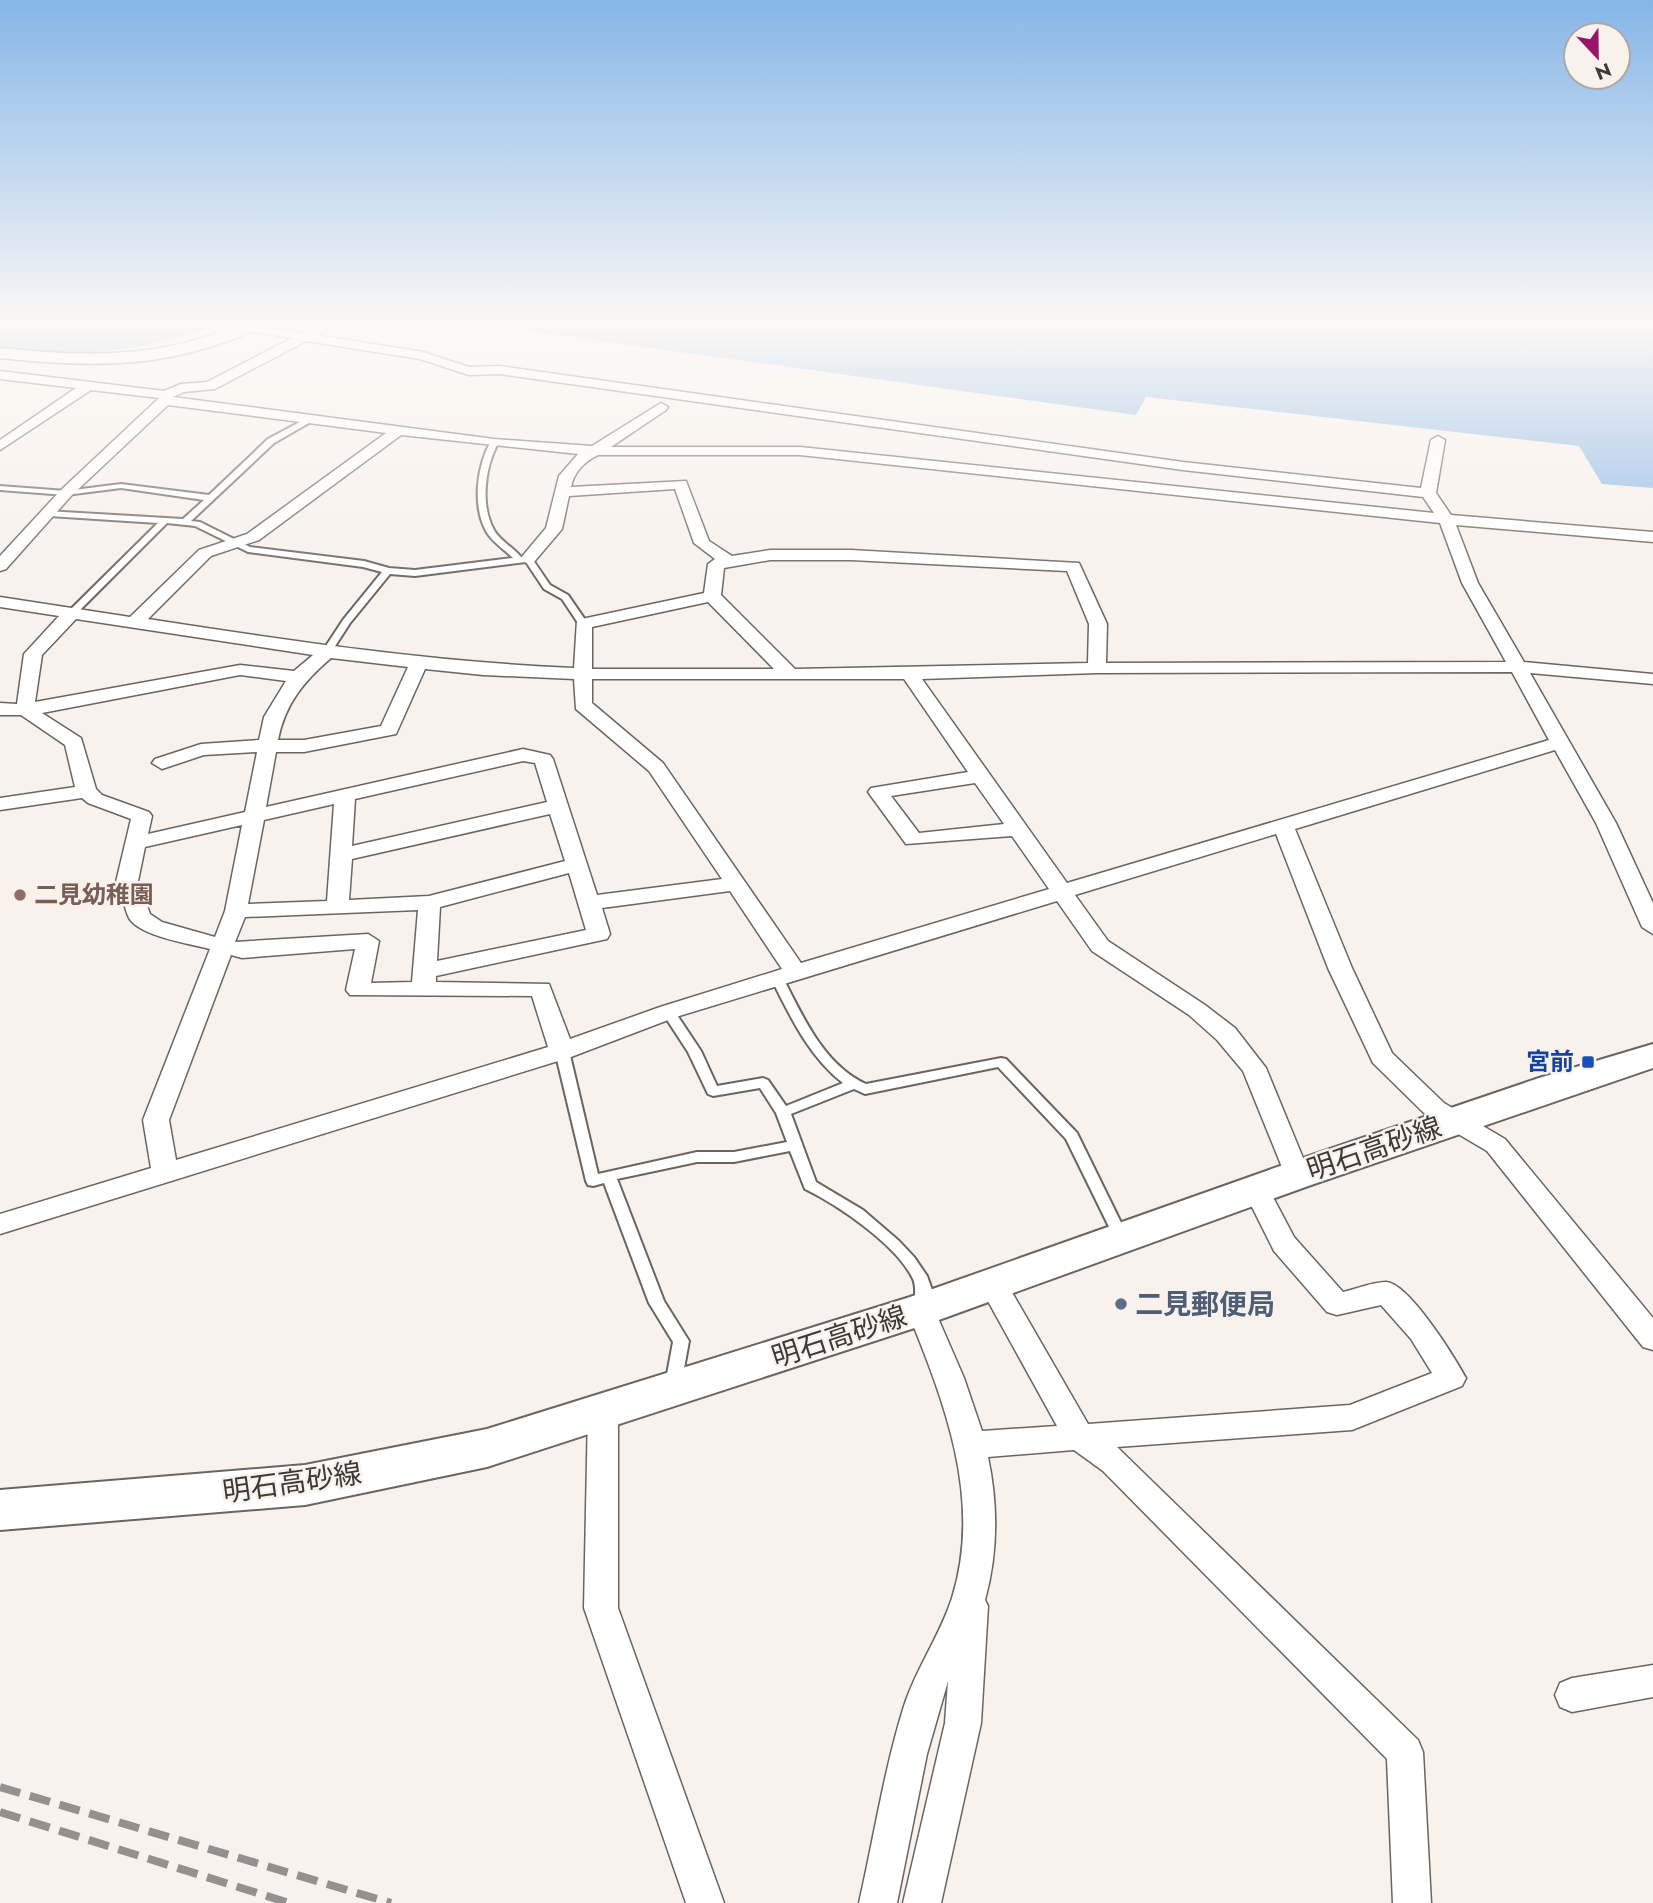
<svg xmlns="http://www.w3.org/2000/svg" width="1653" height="1903" viewBox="0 0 1653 1903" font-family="Jost,'Noto Sans JP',sans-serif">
<rect width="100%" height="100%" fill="#f8f1ec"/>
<!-- water -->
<g fill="#92bae6">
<path d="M0,324H207L210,328C128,353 86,358 0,347Z"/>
<path d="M477,324H1653V488L1602,484L1579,446L1146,397L1136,415Z"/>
</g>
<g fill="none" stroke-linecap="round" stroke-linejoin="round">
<defs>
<g id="service">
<path d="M311,416L315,418L314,420L274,443L191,521L200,522L250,547L364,561L389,568L415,570L513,558C504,549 492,542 486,531C472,505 477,466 491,441H497L498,443C485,467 480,505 494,530C500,541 513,547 521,557H531L550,585L568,595L588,624L586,626H580L562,599L544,589L526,562L415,576L390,574L350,623L330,654L327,655L322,652L343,620L382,572L363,567L248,552L195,526L167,523L76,614L73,615L68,612L70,610L158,523L49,516L45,513L46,511L183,519L204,500L121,488L66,495L0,490V486L66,491L121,484L209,495L268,439Z"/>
<path d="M777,974L783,978C803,1017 824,1065 866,1084L1001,1058L1006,1059L1077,1133L1128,1237L1126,1241L1121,1242L1116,1241L1066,1139L998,1067L865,1094L854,1089L791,1114L816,1182L863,1210L899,1241L914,1257L927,1276L932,1290L927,1310L922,1312L917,1310C912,1300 918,1290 913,1279C897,1245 838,1205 805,1189L790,1151L734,1162H697L617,1179L664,1301L689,1341L681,1385L679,1390L673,1392L667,1390L665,1385L673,1342L649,1303L604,1183L593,1186L588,1185L586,1181L555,1051L562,1047L569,1051L598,1174L697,1152H734L787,1142L776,1113L760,1088L713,1096L708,1094L688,1052L662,1012L663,1009H673L701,1051L717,1086L763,1078L768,1080L786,1106L843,1083C809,1057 790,1016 771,978Z"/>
</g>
<g id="minor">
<path d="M243,324L303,333L320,324H335L317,335L423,352L469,367L499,366L1183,462L1421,488L1431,440L1438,436L1445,440L1436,493L1451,515L1653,532V542L1456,525L1478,583L1524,662L1653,674V684L1530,673L1616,823L1653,903V934L1642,927L1596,823L1555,750L1295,829L1352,968L1392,1053L1444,1103L1505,1139L1653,1318V1350L1643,1347L1487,1151L1426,1115L1373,1063L1328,968L1276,834L1075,895L1108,941L1205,1005L1235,1028L1266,1068L1310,1175L1306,1182L1297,1184L1288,1182L1243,1071L1217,1040L1189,1015L1092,951L1057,901L676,1017L571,1057L0,1234V1214L151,1168L143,1120L210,949C191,944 139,936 129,918C123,906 124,893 116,882L131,819L88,803L82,798L0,810V798L75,787L65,745L21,715H0V703L17,704L24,654L59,616L0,607V597L130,617L199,550L247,534L386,433L168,405L71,496L6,569L0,571V556L61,490L159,398L91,390L0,450V440L76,388L0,379V371L164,391L181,384L207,382L292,338L240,330L238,327ZM306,341L420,359L469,375L499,374L1183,470L1423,497L1434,513L800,447H611L666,410L668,407L661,403L592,446L494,439L173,397L184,392L215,389ZM401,435L578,454L559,476L546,528L520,559L528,564L534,562L562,529L569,496L675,489L694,543L715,559L708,564L704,593L577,620L574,668C431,662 290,641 148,619L211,556L259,540ZM598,455H800L1440,523L1462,583L1506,662L1106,663L1107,624L1079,563L851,550H770L732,556L709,541L686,481L571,487C574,472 584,462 598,455ZM770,560H851L1067,571L1089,624L1088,663L795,669L721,595L724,568ZM708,602L774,669H592V627ZM76,619L313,655L294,671L240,665L35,702L42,655ZM331,658L408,667L381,726L304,740H278C285,704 304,681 331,658ZM425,669L483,675L574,679L576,709L649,771L722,879L597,895L553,759L550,755L523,749L266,807L276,752H304L396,734ZM1512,672L1549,740L1067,883L922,679L1097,673ZM240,675L286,681L264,717L259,740L201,744L155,759L152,763L162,769L204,755L257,752L245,812L148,834L152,816L149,812L102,795L96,789L81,738L42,713ZM592,679H904L968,772L871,788L868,792L871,796L906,844L1012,836L1049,889L801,963L663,763L592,703ZM523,761L535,763L547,802L352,846L355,799ZM975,783L1004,824L919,833L891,796ZM334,804L327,901L248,904L264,820ZM550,814L565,861L429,896L349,900L352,859ZM242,825L225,911L215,937L162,922L150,914L138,881L145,847ZM569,873L586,930L437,961L440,907ZM730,891L782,969L660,1007L570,1039L549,984L436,982V976L607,939L610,934L602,908ZM418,910L412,982L371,983L379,941L368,934L235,942L245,917ZM355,949L346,990L350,995L532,996L548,1047L176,1160L169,1120L231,955L242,958Z"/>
<path d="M1256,1179L1265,1182L1294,1237L1343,1292C1356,1289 1373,1282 1386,1282C1409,1283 1455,1358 1466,1378L1462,1386L1352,1430L1117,1447L1418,1740L1423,1752L1431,1903H1393L1387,1759L1103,1471L1074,1450L988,1457C998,1504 998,1553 985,1600L988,1606L981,1723L941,1903H903L945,1723L948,1681L927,1754L897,1903H859C874,1837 884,1770 904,1706C916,1668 940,1636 952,1598C983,1499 944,1401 907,1310L911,1302L921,1299L931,1302L964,1378L982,1431L1057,1426L978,1283L982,1275L992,1272L1002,1275L1088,1424L1350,1405L1432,1373L1411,1339L1381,1305L1337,1315L1327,1312L1274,1251L1243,1189L1247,1182Z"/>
<path d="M603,1399L614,1402L618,1411V1608L724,1903H686L584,1608L588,1411L592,1402Z"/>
<path d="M1653,1665V1697L1572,1712L1560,1707L1555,1695L1560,1683L1572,1678Z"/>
</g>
<path id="tertiary" d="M239,324H259C250,335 229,341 216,345C145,369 73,366 0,358V348C82,357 162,359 239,324Z"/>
<path id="secondary" d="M1653,1044V1068L1311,1185L936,1321L487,1467L305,1505L0,1530V1490L305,1465L487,1429L910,1297L1283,1165L1539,1078Z"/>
</defs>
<!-- service casing -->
<use href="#service" stroke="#6b6562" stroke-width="4"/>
<!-- minor casing -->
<use href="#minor" stroke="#6b6562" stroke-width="3"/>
<!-- tertiary casing -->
<use href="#tertiary" stroke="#6b6562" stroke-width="3"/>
<!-- secondary casing -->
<use href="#secondary" stroke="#6b6562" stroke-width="4"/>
<!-- service -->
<use href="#service" fill="#fff" fill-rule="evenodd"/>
<!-- minor -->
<use href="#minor" fill="#fff" fill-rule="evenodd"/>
<!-- tertiary -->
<use href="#tertiary" fill="#fff" fill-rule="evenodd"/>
<!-- secondary -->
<use href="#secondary" fill="#fff" fill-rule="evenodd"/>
<!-- rail -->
<g stroke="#94908d" stroke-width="8" stroke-dasharray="21 10" stroke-linecap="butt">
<path d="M0,1787L391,1903"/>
<path d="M0,1812L289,1903"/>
</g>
</g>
<!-- sky -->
<linearGradient id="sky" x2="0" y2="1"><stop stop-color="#85b6e7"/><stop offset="0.55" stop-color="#fcf9f6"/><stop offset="1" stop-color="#fcf9f6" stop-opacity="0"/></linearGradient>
<rect width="1653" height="590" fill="url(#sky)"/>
<!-- markers -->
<circle fill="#8d6e63" stroke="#f8f1ec" stroke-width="2.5" cx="20" cy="895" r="7"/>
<rect fill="#1a4fb4" stroke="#f8f1ec" stroke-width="2.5" x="1581" y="1055" width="14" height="14" rx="3.5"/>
<circle fill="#5c6f8a" stroke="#f8f1ec" stroke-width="2.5" cx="1121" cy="1304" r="7"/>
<g text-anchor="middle" stroke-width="5" stroke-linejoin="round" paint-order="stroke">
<!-- education labels -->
<g font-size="24" font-weight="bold" fill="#785e54" stroke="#f8f1ec" text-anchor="start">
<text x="34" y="903">二見幼稚園</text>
</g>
<!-- transit labels -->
<g font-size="24" font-weight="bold" fill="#164399" stroke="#f8f1ec" text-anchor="end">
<text x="1574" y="1070">宮前</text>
</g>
<!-- near-street labels -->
<g font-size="28" fill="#3c3a38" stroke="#f8f1ec">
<text transform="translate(1374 1148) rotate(-19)" y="10">明石高砂線</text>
<text transform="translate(839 1336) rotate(-18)" y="10">明石高砂線</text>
<text transform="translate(292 1482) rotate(-8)" y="10">明石高砂線</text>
</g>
<!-- near-service labels -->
<g font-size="28" font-weight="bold" fill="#4e5e75" stroke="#f8f1ec" text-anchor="start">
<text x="1135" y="1314">二見郵便局</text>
</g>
</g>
<!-- north arrow -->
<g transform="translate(1597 56) rotate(158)"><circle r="33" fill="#f8f1ec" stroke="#ada8a4" stroke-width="2"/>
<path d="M0-5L12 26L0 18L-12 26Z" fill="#981469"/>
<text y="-10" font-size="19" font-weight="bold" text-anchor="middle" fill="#3c3a38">N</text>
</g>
</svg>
